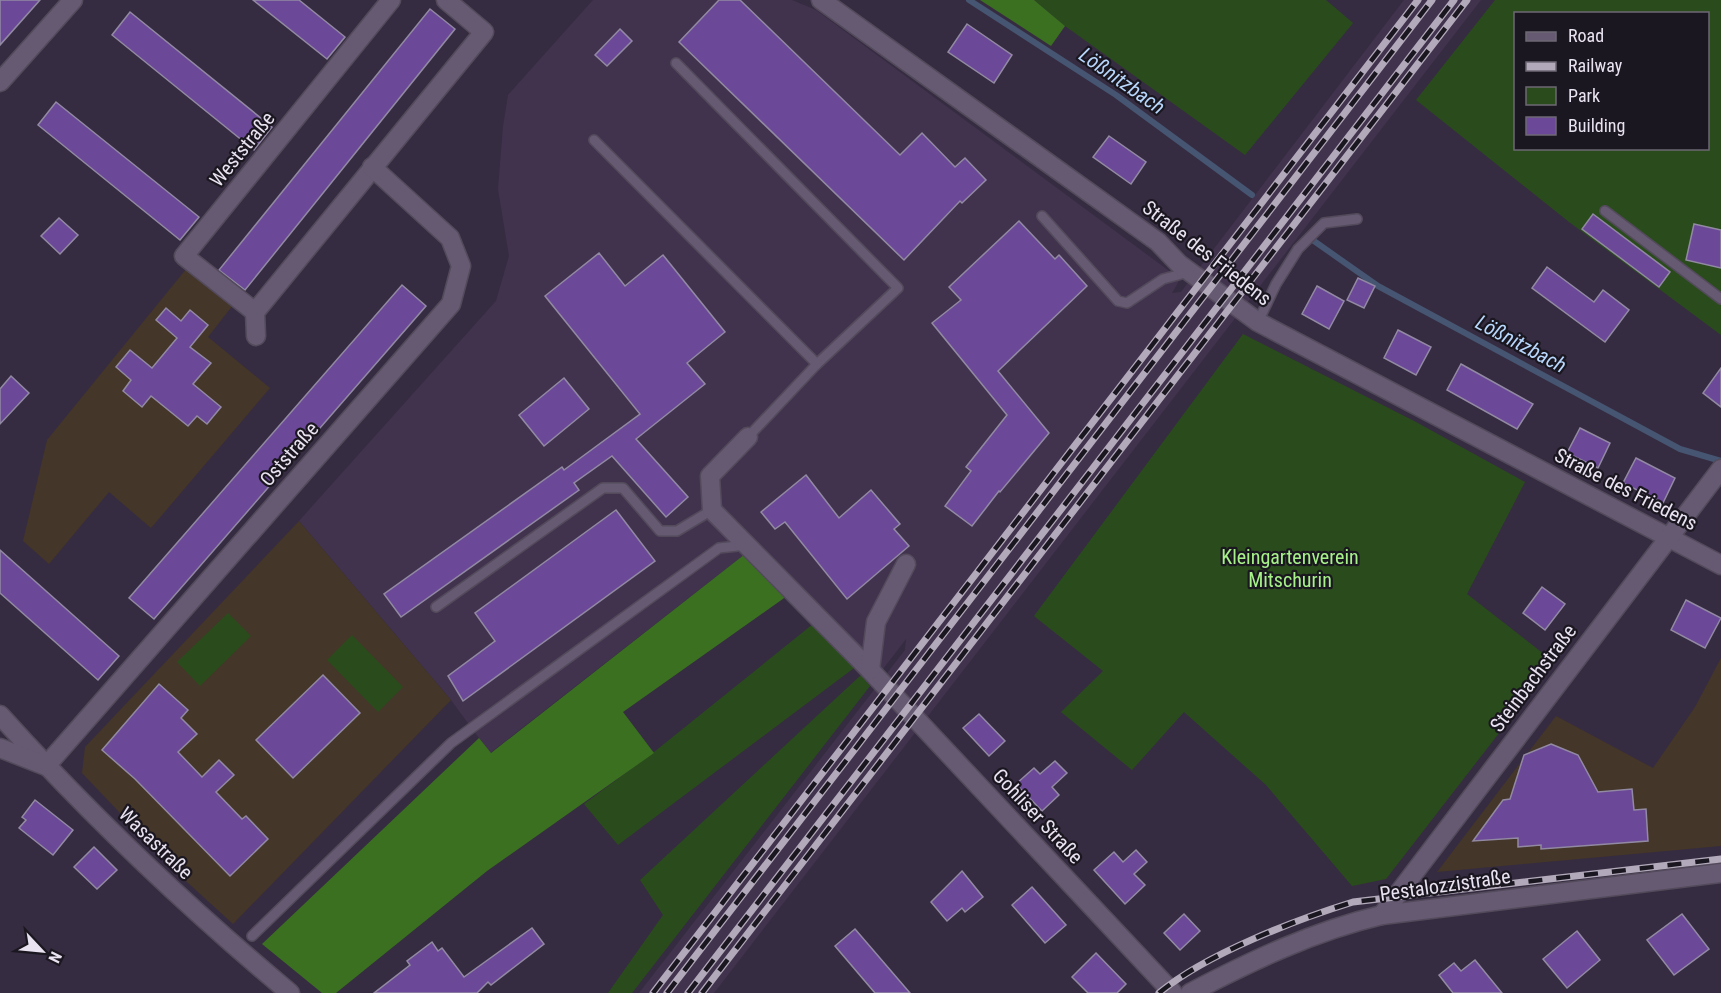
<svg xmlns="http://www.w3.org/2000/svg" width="1721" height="993" viewBox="0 0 1721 993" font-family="'Roboto Condensed',sans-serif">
<rect width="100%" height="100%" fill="#362c41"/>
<!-- built -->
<path fill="#41334e" d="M593,0H792L816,10L1180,279L1172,293L1181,292L1404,0H1481L714,993H639L905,650L906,639L870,686L787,596L745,554L490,753L451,700L299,521L496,301L509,256L498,189L503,127L508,95Z"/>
<!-- education -->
<g fill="#443628">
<path d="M187,268L233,305L208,337L270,388L151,528L109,492L49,564L23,541L47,440Z"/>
<path d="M299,521L451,700L233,924L176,872L82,773L85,747Z"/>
<path d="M1721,658V846L1437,872L1556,716L1653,768L1695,707Z"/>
</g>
<!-- green -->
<g fill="#2a4c1c" fill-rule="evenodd">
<path d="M1034,0H1326L1353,23L1245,155L1065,26Z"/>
<path d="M1495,0H1721V335L1569,222L1416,100ZM1516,14H1708V148H1516Z"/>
<path d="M1243,334L1416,422L1525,482L1467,594L1554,662L1386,879L1352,886L1266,785L1184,712L1132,770L1061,712L1103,671L1034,616Z"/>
<path d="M228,613L251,636L200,686L177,662Z"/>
<path d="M813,624L854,668L618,845L584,804L654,752Z"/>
<path d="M352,635L403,687L378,712L327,660Z"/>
<path d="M861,675L870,686L632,993H608L663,915L640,880Z"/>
</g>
<!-- forest -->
<g fill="#3a7020">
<path d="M980,0H1034L1065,26L1051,46Z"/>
<path d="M745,554L787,596L623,712L654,753L487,871L336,993H322L262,944L479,738L491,753Z"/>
</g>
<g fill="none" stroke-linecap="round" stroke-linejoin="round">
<!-- stream -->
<g stroke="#465571" stroke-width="6">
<path d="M969,0L1116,95L1252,195"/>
<path d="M1314,241L1378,286L1680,449L1721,461"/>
</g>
</g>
<!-- building -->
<g fill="#6b4998" stroke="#9289a3" stroke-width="1.5">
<path d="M0,0H40L0,45Z"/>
<path d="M253,0H299L345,37L327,59Z"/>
<path d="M719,0H740L900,155L922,133L955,167L965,158L986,180L962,203L960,201L904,260L679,42Z"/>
<path d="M430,9L455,29L245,290L219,270Z"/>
<path d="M130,12L272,127L254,150L112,35Z"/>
<path d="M967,24L1012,55L994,83L948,52Z"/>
<path d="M620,29L632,41L607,66L595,55Z"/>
<path d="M56,102L199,217L180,240L38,125Z"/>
<path d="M1109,136L1146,162L1131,184L1093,157Z"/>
<path d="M1593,214L1670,272L1659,287L1582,229Z"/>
<path d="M59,218L78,235L60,254L41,236Z"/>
<path d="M1019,221L1055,259L1059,255L1087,286L998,371L1049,433L1000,492L999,491L972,526L945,506L971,471L966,467L1007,415L932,323L961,300L949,287Z"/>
<path d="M1694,224L1721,230V268L1686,260Z"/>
<path d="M599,253L625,286L663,255L725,332L687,363L705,384L636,439L688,497L666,517L612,456L574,483L579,490L401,617L384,594L562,467L564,470L640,414L545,296Z"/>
<path d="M1547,267L1594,302L1603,290L1629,310L1605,342L1532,288Z"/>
<path d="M1358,278L1375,286L1364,308L1347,300Z"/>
<path d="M402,285L426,306L154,619L129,598Z"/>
<path d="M1317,286L1344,301L1329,329L1302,314Z"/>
<path d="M166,308L181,321L190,310L208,325L190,347L211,363L193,384L221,407L207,424L197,416L188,426L151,396L142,407L123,391L131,380L116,367L130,350L152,368L177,338L156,320Z"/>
<path d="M1398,330L1431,347L1416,375L1384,358Z"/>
<path d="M1461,364L1533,404L1517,429L1447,390Z"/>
<path d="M1721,368V407L1703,393Z"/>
<path d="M11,376L29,393L0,424V389Z"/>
<path d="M564,378L589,409L544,446L519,415Z"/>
<path d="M1580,428L1610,443L1598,468L1567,453Z"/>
<path d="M1636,458L1675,478L1663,503L1623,483Z"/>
<path d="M806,475L839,518L871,490L900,524L894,529L909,546L847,599L785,522L775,529L761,512Z"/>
<path d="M616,510L655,561L463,701L448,676L495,641L475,613Z"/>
<path d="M0,550L119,656L98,680L0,593Z"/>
<path d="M1542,587L1565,604L1545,630L1523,613Z"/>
<path d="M1686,600L1721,618L1705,648L1671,630Z"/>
<path d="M323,675L360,713L293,778L256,740Z"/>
<path d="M159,684L188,710L181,718L197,734L178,752L202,777L219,760L234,775L216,792L242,819L246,816L268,839L230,876L135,779L102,750Z"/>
<path d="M979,714L1005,741L989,756L963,728Z"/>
<path d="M1551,744L1578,755L1598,792L1632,789L1634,810L1646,809L1648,841L1541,849V845L1518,847V838L1473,841L1503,800L1510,799L1524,755Z"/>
<path d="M1055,761L1067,773L1052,787L1059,795L1042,811L1016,784L1034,768L1040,774Z"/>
<path d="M35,800L73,830L53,855L19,828L26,820L22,817Z"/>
<path d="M94,847L117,870L97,889L74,867Z"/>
<path d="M1136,850L1147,862L1134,874L1145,885L1125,904L1094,870L1114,852L1123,862Z"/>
<path d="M962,871L983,897L965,912L962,908L947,921L931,902Z"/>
<path d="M1032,887L1066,925L1045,943L1012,905Z"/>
<path d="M1184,914L1200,931L1180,950L1164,933Z"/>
<path d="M1682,914L1709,949L1674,975L1647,940Z"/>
<path d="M532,928L544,944L491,985L488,982L477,993H374L410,965L407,961L432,942L438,951L442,948L464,977Z"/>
<path d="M855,929L910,993H875L835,946Z"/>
<path d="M1577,931L1600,960L1567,988L1543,959Z"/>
<path d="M1096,953L1126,984L1117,993H1088L1072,977Z"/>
<path d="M1475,960L1502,993H1453L1439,975L1454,963L1461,971Z"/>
</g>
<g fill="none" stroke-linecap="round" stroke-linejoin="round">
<defs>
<g id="service">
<path d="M594,140L817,364L898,288L676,63"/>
<path d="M1605,211L1721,299"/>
<path d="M1042,216L1118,301L1127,303L1163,279L1189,272"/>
<path d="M1258,322L1276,284L1298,249L1324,223L1357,219"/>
<path d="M748,437L817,364"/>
<path d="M436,607L603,488H623L660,531H677L712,510"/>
<path d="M252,936L451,743L719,548L747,545"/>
</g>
<g id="minor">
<path d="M821,0L1158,242L1179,264L1258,322L1721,565"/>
<path d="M0,82L73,0"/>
<path d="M255,312L184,256L391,0"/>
<path d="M256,336L255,312L484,32L446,0"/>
<path d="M748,437L710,476L712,510L870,670L1173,993"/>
<path d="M870,670L876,622L906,564"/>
<path d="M0,715C90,815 187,907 290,993"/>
<path d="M0,748L46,766L451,304L461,266L450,238L372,167"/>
<path d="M1382,915L1721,469"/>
<path d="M1190,993C1251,961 1314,931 1382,915L1721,873"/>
</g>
</defs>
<!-- service casing -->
<use href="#service" stroke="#534a5b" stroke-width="12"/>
<!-- minor casing -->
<use href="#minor" stroke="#534a5b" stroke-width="21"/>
<!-- service -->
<use href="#service" stroke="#655a72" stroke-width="9"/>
<!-- minor -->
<use href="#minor" stroke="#655a72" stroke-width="18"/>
<defs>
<g id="rail">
<path d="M653,993L1418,0"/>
<path d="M667,993L1432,0"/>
<path d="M688,993L1454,0"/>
<path d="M702,993L1467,0"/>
<path d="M1159,993C1206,954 1295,920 1353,902L1721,859"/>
</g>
</defs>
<!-- rail casing -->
<use href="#rail" stroke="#b2aaba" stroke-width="7"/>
<!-- rail -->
<use href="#rail" stroke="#1b1720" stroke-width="4.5" stroke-dasharray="14" stroke-linecap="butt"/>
</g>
<g text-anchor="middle" stroke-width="4.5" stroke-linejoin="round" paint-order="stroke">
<!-- street labels -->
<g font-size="20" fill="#e9e2f0" stroke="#1b1720">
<text transform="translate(242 149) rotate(-51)" y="7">Weststraße</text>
<text transform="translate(1207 253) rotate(38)" y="7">Straße des Friedens</text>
<text transform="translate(289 454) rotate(-49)" y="7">Oststraße</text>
<text transform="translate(1626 489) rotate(27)" y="7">Straße des Friedens</text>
<text transform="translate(1533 678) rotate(-53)" y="7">Steinbachstraße</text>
<text transform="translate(1038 816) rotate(47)" y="7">Gohliser Straße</text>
<text transform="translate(156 843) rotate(44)" y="7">Wasastraße</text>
<text transform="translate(1445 885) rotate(-8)" y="7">Pestalozzistraße</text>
</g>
<!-- park labels -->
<g font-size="20" fill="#a6f289" stroke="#1b1720">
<text x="1290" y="564">Kleingartenverein<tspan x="1290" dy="23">Mitschurin</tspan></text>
</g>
<!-- water labels -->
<g font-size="21" font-style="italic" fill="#b7d7fc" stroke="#1b1720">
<text transform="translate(1122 81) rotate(35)" y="7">Lößnitzbach</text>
<text transform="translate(1521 344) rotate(28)" y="7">Lößnitzbach</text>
</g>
</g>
<!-- legend -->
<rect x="1514" y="12" width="195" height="138" fill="#1b1720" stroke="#6d6873" stroke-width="1.5"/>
<rect x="1526" y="32" width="30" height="9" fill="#655a72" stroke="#6d6873" stroke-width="1.5"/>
<text x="1568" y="42" font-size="18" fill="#e9e2f0">Road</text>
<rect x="1526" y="62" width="30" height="9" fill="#b2aaba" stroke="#6d6873" stroke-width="1.5"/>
<text x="1568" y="72" font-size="18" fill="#e9e2f0">Railway</text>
<rect x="1526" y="87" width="30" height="18" fill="#2a4c1c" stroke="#6d6873" stroke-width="1.5"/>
<text x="1568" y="102" font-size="18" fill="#e9e2f0">Park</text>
<rect x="1526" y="117" width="30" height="18" fill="#6b4998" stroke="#6d6873" stroke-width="1.5"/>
<text x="1568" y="132" font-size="18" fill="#e9e2f0">Building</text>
<!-- north arrow -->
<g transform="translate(42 951) rotate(116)" stroke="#1b1720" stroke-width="4.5" paint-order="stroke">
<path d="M0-4.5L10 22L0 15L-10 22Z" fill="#e9e2f0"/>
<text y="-9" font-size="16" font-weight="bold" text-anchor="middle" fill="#e9e2f0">N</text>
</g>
</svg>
